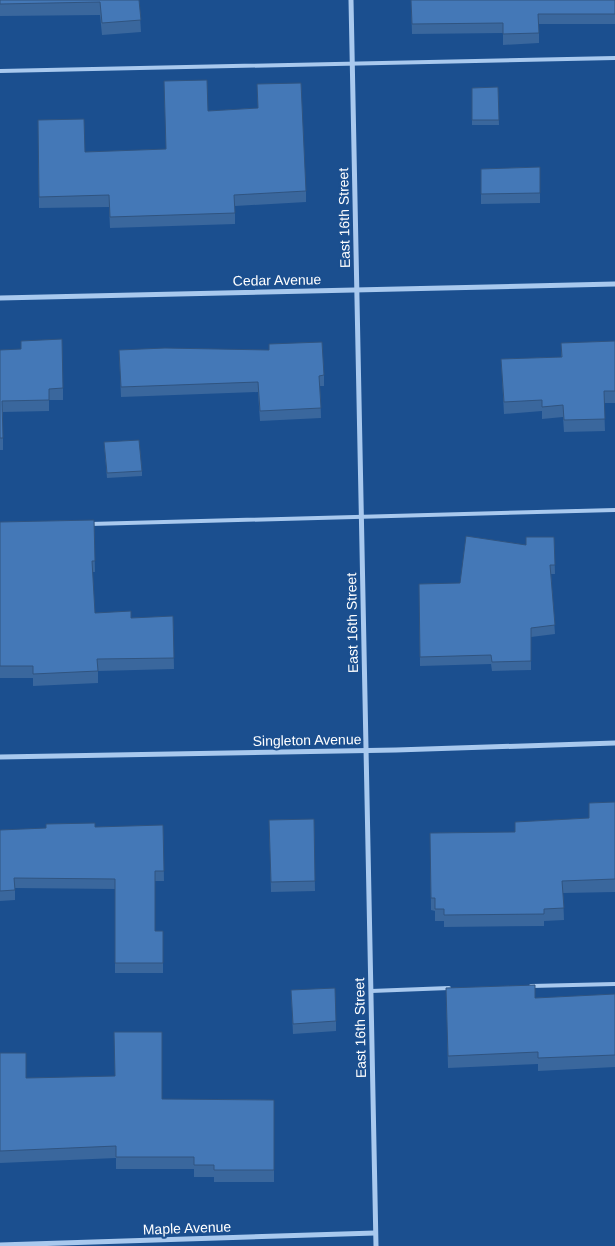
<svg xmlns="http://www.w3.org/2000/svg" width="615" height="1246" viewBox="0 0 615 1246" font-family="Helvetica,sans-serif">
<rect width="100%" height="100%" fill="#1b4f8f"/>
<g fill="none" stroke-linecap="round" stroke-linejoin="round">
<!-- service -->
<g stroke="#a9c9ee" stroke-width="4">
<path d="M0,71L615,58"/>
<path d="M90,524L615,510"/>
<path d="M531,986L615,984"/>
<path d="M371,991L449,988"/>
</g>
<!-- minor -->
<g stroke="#a9c9ee" stroke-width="5">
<path d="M351,0L376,1246"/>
<path d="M0,298L615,284"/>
<path d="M0,757L396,750L615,743"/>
<path d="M0,1245L375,1233"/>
</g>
</g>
<!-- wall -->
<g fill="#3a679d">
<path d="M0,0H139L141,32L102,35L100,15L0,16Z"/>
<path d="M411,0H615V24H539V43L503,45V33L412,34Z"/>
<path d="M257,84L306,191V202L235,206V224L110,228L109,207L39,208L38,120L85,152L165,149L208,111L258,108Z"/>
<path d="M498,87L499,125H472V88Z"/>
<path d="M540,167V203L481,204V169Z"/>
<path d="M615,341V403H604L605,431L564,432L563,417L542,419V411L504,414L501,359L561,357V343Z"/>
<path d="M0,350L63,388V400H49V411L3,412V450H0Z"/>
<path d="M119,350L324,375V386H320L321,418L260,421L258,392L121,397Z"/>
<path d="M104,442L142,471V476L107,478Z"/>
<path d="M94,520L95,572H92L95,613L131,618L173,616L174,669L98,671V683L33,686V678H0V522Z"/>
<path d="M554,537L555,574H551L555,634L531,637V670L492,671L491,664L420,666L419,584L460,583L526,545Z"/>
<path d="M615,802V892L563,893L564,920L544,921V926L444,927V921H435V911L431,910L430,833L515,832V822L589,818V803Z"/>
<path d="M314,819L315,891L271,892L269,820Z"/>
<path d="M163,825L164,881H155V931H163V973H115V889L15,888V900L0,901V830Z"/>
<path d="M446,988L535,998L615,994V1067L538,1071V1064L448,1068Z"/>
<path d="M291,990L336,1021V1031L293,1034Z"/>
<path d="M0,1053L26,1078L162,1099L274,1100V1182H214V1177H194V1169H116V1158L0,1163Z"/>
</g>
<!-- building -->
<g fill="#4478b7" stroke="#305480">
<path d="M0,0H139L141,20L102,23L100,2L0,4Z"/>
<path d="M411,0H615V14H538L539,33L503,34V23L412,24Z"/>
<path d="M207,80L208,111L258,108L257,84L301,83L306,191L234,195L235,213L110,217L109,195L39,197L38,120L84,119L85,152L166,149L164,81Z"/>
<path d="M498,87L499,120H472V88Z"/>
<path d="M540,167V193L481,194V169Z"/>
<path d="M62,339L63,388L49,389V400L2,401L3,438H0V350L21,349V341Z"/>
<path d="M615,341V391H604L605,419L564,420L563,405L542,407V400L504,402L501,359L562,357L561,343Z"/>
<path d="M322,342L324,375L319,376L321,408L260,411L258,382L121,387L119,350L165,348L269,350V344Z"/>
<path d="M139,440L142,471L107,473L104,442Z"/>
<path d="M94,520L95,561H92L95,613L131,611V618L173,616L174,658L97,659L98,671L33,674V666H0V522Z"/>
<path d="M466,536L526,545V537H554L555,565H550L555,625L531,628V661L492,662L491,655L420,657L419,584L460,583Z"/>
<path d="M615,802V879L562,881L564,908L544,909V914L444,915V909H435V898H431L430,833L515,832V822L589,818V803Z"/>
<path d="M314,819L315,881L271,882L269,820Z"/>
<path d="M95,823V827L163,825L164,871H155V931H163V963H115V879L14,878L15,890L0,891V830L46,828V824Z"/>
<path d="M535,985V998L615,994V1055L538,1058V1052L448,1056L446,988Z"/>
<path d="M335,988L336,1021L293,1024L291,990Z"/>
<path d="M114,1032H162V1099L274,1100V1170H214V1165H194V1157H116V1146L0,1151V1053H26V1078L115,1076Z"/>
</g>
<g text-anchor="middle" stroke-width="4.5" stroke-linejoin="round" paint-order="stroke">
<!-- street labels -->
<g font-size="14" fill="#fff" stroke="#1b4f8f">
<text transform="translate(344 218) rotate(-91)" y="5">East 16th Street</text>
<text transform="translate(277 280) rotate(-1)" y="5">Cedar Avenue</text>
<text transform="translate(352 623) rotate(-91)" y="5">East 16th Street</text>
<text transform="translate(307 740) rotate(-1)" y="5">Singleton Avenue</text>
<text transform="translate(360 1028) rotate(-91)" y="5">East 16th Street</text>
<text transform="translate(187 1228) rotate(-2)" y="5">Maple Avenue</text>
</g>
</g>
</svg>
